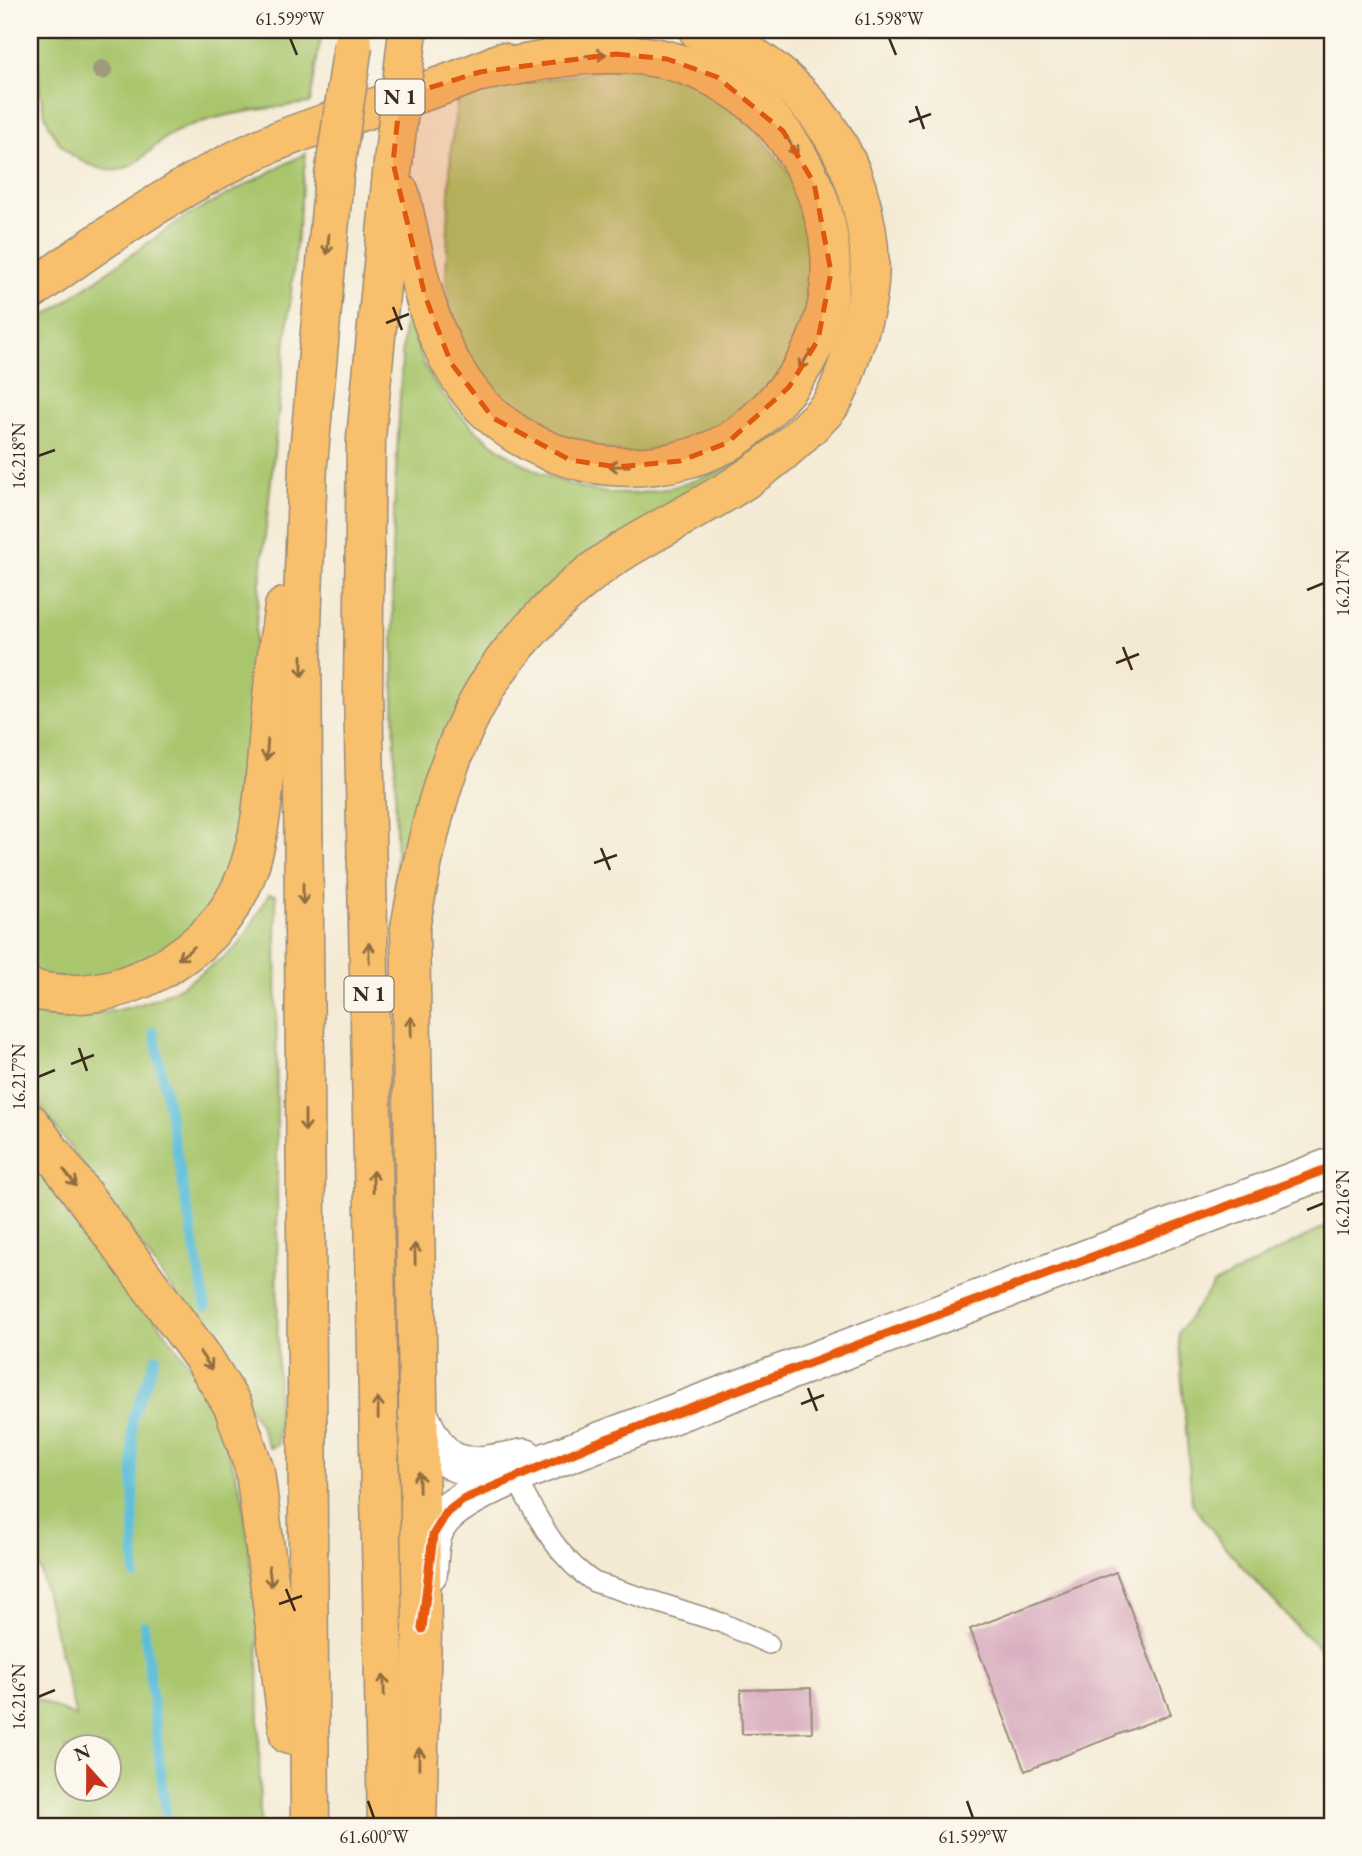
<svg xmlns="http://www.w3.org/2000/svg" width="1362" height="1856" viewBox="0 0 1362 1856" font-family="'EB Garamond',serif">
<rect width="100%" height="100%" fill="#fbf7ec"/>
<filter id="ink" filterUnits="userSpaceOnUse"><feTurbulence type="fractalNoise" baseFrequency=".0143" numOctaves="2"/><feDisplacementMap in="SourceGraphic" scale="14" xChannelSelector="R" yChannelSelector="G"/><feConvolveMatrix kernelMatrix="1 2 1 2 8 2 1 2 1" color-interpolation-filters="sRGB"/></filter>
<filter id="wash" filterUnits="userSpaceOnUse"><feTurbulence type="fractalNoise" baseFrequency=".00686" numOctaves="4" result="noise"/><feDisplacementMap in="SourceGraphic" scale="28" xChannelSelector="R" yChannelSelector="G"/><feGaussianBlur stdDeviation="1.57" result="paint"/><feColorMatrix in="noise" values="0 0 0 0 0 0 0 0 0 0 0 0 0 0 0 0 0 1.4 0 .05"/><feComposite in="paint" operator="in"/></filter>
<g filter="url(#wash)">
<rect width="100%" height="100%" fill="#f4ead4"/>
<!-- green -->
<g fill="#a9c66d" stroke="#727846" stroke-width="2" fill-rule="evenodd">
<path d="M39,30H322L310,103C265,109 217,113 175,132C157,140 146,159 128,167C114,174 101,169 88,164C36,143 36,77 39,30Z"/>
<path d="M641,64L729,93L816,210L809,345L745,419L642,458L539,434L489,387L471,364L450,317L446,277L451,147L458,97L480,90Z"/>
<path d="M306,153L257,612L241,839L229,881L178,946L89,981L30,976V327L183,218Z"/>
<path d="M404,319H410C415,336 419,355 427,370C464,439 561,501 640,493C684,488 721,471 761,453L488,665L397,909L392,550Z"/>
<path d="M269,894L276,895L278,1445L269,1448L259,1423L175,1293L30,1092V1013C98,1020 157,1009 212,965C220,959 231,953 238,945C250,931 259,910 269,894Z"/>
<path d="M30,1150L208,1390L243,1496L258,1628L260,1826H30V1696L76,1717L30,1529ZM66,1748H108V1790H66Z"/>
<path d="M1332,1223V1660L1299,1629L1224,1546L1192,1503L1178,1333L1214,1284Z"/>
</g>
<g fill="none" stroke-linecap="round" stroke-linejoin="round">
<!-- stream -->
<g stroke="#5abdd8" stroke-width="10">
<path d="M154,1032L206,1306"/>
<path d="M135,1575L132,1420L156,1357"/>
<path d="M144,1625L167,1826"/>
</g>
</g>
<g id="blocks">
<!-- building -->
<g fill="#d6a7bc">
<path d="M1116,1572L1171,1714L1025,1771L970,1629Z"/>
<path d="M811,1688L812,1732L742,1734L741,1690Z"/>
</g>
</g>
</g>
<g filter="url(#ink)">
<use href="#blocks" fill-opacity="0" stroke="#988a79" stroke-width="2"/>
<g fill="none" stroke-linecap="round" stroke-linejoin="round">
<defs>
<path id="lane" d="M515,1477C537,1516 556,1557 594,1582L722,1623L769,1644"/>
<g id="street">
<path d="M418,1413C445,1476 463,1470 525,1458"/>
<path d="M428,1573C429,1557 429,1539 437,1525C455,1492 559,1458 596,1443L1332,1167"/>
</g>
<g id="highway">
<path d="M400,193C415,257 425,329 464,384C522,466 636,489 725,444C743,435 761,417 775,402C842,332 847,238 798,156C761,92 690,54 615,54C570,53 524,65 480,72"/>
<path d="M30,291C107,236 183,182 270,144C345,112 427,96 501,62"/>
<path d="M30,989C74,1000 118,993 158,971C257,916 260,841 268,740C272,695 276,652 284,607"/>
<path d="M30,1123L204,1359L233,1406L255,1471L289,1735"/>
<path d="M310,1826L302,626L308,464L334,176"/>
<path d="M387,1826L363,688L366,438L393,163"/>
<path d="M417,1826L422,1629L410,928C428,830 449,725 515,647C547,610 583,575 624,550C688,511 756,483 808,428C816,420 826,412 832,402C842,387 847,365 853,348C875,293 874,245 857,189C833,113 772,56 698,30"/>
</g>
</defs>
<!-- lane casing -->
<use href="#lane" stroke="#988a79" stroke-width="22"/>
<!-- street casing -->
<use href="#street" stroke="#988a79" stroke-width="41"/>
<!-- highway casing -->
<use href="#highway" stroke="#988a79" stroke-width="41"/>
<!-- lane -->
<use href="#lane" stroke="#fff" stroke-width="19"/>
<!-- street -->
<use href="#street" stroke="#fff" stroke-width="38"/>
<!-- highway -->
<use href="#highway" stroke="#f8bf6c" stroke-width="38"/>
<defs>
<g id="highway-bridge">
<path d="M393,163L408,30"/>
<path d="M334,176L353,45"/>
</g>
</defs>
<!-- highway-bridge casing -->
<use href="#highway-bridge" stroke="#988a79" stroke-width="41" stroke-linecap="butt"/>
<!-- highway-bridge -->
<use href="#highway-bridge" stroke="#f8bf6c" stroke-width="38"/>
<defs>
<path id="cycleway" d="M422,1629L433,1535L447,1512L463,1500L596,1443L1332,1167"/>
</defs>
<!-- cycleway casing -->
<use href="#cycleway" stroke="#fbf7ec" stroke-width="13"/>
<!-- cycleway -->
<use href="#cycleway" stroke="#e8590c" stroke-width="9"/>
</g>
<!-- trees -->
<circle fill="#a09a7d" cx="102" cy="70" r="10"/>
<!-- one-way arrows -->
<defs><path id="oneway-shaft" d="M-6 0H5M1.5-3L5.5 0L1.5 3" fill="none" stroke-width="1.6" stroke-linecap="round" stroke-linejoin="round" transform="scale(1.75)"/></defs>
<g stroke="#906d41">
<use href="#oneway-shaft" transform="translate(596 55) rotate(-5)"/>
<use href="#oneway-shaft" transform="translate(792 146) rotate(60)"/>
<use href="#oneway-shaft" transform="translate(328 244) rotate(95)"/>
<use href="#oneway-shaft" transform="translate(805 360) rotate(121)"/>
<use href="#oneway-shaft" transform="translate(619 466) rotate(-179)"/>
<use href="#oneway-shaft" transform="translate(302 666) rotate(90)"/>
<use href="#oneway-shaft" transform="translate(267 750) rotate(94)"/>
<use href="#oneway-shaft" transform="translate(303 894) rotate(90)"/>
<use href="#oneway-shaft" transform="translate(186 953) rotate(143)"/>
<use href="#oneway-shaft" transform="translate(369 953) rotate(-91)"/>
<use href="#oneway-shaft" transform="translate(411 1027) rotate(-91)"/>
<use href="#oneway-shaft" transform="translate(305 1121) rotate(90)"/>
<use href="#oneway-shaft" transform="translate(70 1178) rotate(53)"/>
<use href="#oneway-shaft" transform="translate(373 1181) rotate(-91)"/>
<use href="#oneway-shaft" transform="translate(415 1254) rotate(-91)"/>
<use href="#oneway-shaft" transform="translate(206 1361) rotate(55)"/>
<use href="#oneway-shaft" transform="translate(378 1408) rotate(-91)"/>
<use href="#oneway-shaft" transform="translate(419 1482) rotate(-91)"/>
<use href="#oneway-shaft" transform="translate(270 1576) rotate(83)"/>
<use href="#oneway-shaft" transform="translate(384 1685) rotate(-91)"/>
<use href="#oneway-shaft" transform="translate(419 1758) rotate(-89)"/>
</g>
</g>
<!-- marked area -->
<path fill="#df570d" fill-opacity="0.2" stroke="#df570d" stroke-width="5" stroke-dasharray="14 9" stroke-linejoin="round" d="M616,54L667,59L717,77L783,131L814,183L831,272L818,340L789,387L727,443L680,461L617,467L570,460L493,418L451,363L425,296L393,163L400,97L480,72Z"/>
<!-- ticks -->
<path fill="none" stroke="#3b2a1e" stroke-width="2.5" d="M290,38L297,55M889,38L896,55M916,106L924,129M909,122L931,114M393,307L402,330M386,323L409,314M38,456L55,450M1307,590L1324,583M1123,647L1132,670M1116,663L1139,654M601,848L610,870M594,863L617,855M79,1048L87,1071M71,1064L94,1055M38,1077L55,1070M1307,1210L1324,1203M808,1388L817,1411M801,1404L824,1395M286,1589L295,1611M279,1604L302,1596M38,1697L55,1690M368,1801L374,1818M967,1801L973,1818"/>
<g text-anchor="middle" stroke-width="5" stroke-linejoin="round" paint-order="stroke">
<!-- shield labels -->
<g fill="#fbf7ec" stroke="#75685c" stroke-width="2">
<rect x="375.5" y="79.5" width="49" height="35" rx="5"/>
<rect x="344.5" y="976.5" width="49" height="35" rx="5"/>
</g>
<g font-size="21" font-weight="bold" fill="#3b2a1e">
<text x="400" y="104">N 1</text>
<text x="369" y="1001">N 1</text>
</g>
</g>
<!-- margin -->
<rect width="1362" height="1856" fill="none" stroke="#fbf7ec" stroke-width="77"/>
<!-- north arrow -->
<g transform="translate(88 1768) rotate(339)"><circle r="33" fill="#fbf7ec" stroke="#aea59a" stroke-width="2"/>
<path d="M0-5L12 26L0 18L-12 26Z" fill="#c8321e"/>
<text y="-10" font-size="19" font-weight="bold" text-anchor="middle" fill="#3b2a1e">N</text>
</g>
<rect x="38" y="38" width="1286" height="1780" fill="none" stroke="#3b2a1e" stroke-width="2.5"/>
<g font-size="18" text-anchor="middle" fill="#3b2a1e">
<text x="290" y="25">61.599°W</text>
<text x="889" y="25">61.598°W</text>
<text transform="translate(19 456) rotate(-90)" y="6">16.218°N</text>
<text transform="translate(1343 583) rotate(-90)" y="6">16.217°N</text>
<text transform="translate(19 1077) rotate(-90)" y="6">16.217°N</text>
<text transform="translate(1343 1203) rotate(-90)" y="6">16.216°N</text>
<text transform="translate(19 1697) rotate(-90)" y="6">16.216°N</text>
<text x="374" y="1843">61.600°W</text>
<text x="973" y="1843">61.599°W</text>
</g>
</svg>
